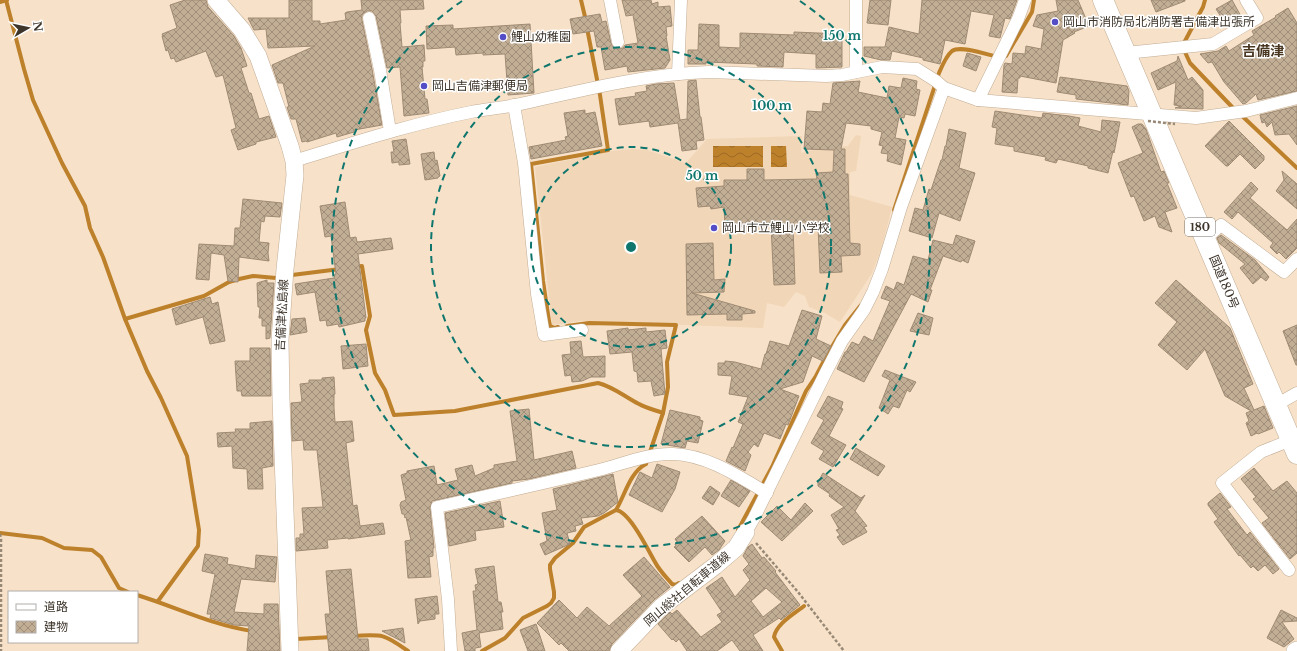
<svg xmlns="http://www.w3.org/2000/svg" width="1297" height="651" viewBox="0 0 1297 651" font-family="'Libre Baskerville','Noto Sans JP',serif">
<defs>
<pattern id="water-waves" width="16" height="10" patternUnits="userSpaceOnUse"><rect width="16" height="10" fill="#bd802b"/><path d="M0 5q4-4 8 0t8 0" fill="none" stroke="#9b6a25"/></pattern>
<pattern id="building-cross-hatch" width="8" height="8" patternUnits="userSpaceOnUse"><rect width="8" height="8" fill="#c2ad95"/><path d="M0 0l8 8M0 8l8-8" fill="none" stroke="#9f8e7a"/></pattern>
</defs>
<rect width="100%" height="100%" fill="#f7e1c8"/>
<!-- built -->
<path fill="#f1d6b7" d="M856,135L861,136L856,171L850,172V195L892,207L881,250L872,273L840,322L825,313L809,307L805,296L796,292L784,307L767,303L763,328L581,321L552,325L535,167L611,151L633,149L647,150L686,163L707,139L802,136L801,153L822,148L848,146Z"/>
<!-- water -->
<g fill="url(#water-waves)">
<rect x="713" y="146" width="50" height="21"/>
<path d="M771,146H786L787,167H771Z"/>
</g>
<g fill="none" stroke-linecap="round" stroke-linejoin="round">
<!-- stream -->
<g stroke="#bd802b" stroke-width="4">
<path d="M6,0L24,69L33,100L62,163L85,206L90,228L103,257L125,319L147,371L161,398L187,456L199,530L198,546L158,601"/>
<path d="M581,0L586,21"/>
<path d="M1205,0L1203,7L1185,41V52L1190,63L1235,110"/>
<path d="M0,2L7,0"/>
<path d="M1006,56L1032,12L1034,0"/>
<path d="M1240,114L1297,168"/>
<path d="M894,210L939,73C942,66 946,56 952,51C961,45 988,55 998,57"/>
<path d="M354,267L362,266L370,316L366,330L375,373L385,390L394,415L455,411L598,383C614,387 625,397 639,404C646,408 655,410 663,413L646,464C630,472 625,495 616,510"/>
<path d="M292,275L340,269"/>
<path d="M125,319L204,296L229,282L239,279L253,276L276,278"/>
<path d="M567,326L589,323L676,325L667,362L668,387L663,413"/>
<path d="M558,327L555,328L550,326L549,321L543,281L531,164L608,150L600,95L587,28"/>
<path d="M738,530L772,467L806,391L816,376L827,355L845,325L861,305"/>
<path d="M0,533L42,538L64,548L92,550L101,557L119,588L128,592"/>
<path d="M137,595C176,607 212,625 252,631"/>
<path d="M353,636C383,634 384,634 408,651"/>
<path d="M296,639L333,637"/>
<path d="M482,651L505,638L523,618L547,606L551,603L554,598V592L550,569V565L555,558L573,543L584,527L616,510C630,512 648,550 655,562C659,570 666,577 672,584L676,585L679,583"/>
<path d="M782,651L774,637C776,624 794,614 804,606"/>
</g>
</g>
<!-- building -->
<g fill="url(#building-cross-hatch)" stroke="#9f8b74" fill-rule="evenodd">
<path d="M185,0H206L208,7L234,36L241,48L247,66L241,68L249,93H251L259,119L269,116L276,137L256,142V144L238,150L231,130L236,128L223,75L216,77L206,51L176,62L174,58L171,59L168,50L166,51L162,36H163L162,34L177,28L170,5Z"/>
<path d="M289,0H312V21H320V24L346,20L345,13L347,12L362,10L361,0H423L424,9L400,10L401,23H400L402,47L424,45L425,61H423V67H422L425,99H427L429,113L404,116L400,67L387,68L376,16L372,11H367L362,15V20L372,69L382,125L354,130V132L337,137L336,133L307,142L306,141L302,142L296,119H291L287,107H289L283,83H278L272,65L315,46L268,48L266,29L254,30L248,18H289Z"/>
<path d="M622,0H651L652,4L658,2V7L670,6L672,26L666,27L667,36H666L670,60L665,68L628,72L627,66L605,70L601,47H597L594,31L573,34L570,19L600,14L602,22L606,21L611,43L613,47L619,49L623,48L625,45L638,43L633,15L626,16Z"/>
<path d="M870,0H891L888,25L867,23Z"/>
<path d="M922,0H1017L1010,19L1005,18L1000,38L989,36L994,15L971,11L965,44L945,40L940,64L923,60V58L892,51L890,60H881L864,56V47H885L889,27L919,34Z"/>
<path d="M1056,0H1078L1089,26L1074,32L1075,33L1063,40L1056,83L1020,76V78H1018L1017,93L1002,92L1004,65L1005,63L1012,64L1013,53L1025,54L1026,46L1041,49L1044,29L1033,26L1037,15L1058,11Z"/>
<path d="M1151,0H1185V1L1156,12Z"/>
<path d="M1232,0L1242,18L1227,26L1216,9Z"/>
<path d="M1288,8L1297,23V91L1258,100L1256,94L1246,103L1243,104L1224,82L1212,62L1208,63L1200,54L1218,51L1226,46L1229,51L1254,35L1252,31L1276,17L1275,16Z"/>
<path d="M530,24L534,93L508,95L505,54L483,55V53L456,55L455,47L427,49L426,26L453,25V29Z"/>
<path d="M699,24L719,25V47L740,48V33L794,35V32L842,34V67L816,68V54L784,52L783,67L757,66V64L706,62V64H688V50H698Z"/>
<path d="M967,53L981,57L976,71L963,66Z"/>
<path d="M1178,56L1188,80L1192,77L1203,90V109L1175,108L1181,106L1174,105L1176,82L1158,90L1151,73L1177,61Z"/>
<path d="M1060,77L1127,86L1129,91L1128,105L1076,99V95L1057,92Z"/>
<path d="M903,78L917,81L916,89L920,90L915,116L905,114L904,118L899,117L895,138L906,140L901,165L887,161L888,154L881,153L883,146L879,145L882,132L871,129V126L846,123L841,149H845V174H848L850,243L860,244V255L841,256L842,272L820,273L818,226H793L795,284L774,285L771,226L725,227L724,207L711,209L710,206L698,207L696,188L724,186V180H747V169H764V180L817,179L816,173L833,172L834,150L804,149L807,111L822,112L823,103L830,104L833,83L860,81L858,92L887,98L889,86L901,88Z"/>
<path d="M696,80L700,117H701L704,140L696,141L697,149L682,151L678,123L650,127L649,121L619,125L615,99L636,96L635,93L647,91L646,86L656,84L674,83L680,120L687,119L688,81Z"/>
<path d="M1297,106V145L1289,134L1275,135L1272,122L1267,127L1265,122L1262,123L1260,115Z"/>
<path d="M585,110V114L595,112L602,146L531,159L529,147L566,140L565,137L568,136L564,113Z"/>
<path d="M995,111L1042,118L1043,113L1069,116L1080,118L1078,126L1101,132L1102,120L1120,122L1114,153L1113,151L1108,173L1088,168V166L1058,159L1056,163L1045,160L1046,157L1014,151V147L995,144L997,128L992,127Z"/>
<path d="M1229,121L1264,156V160L1255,169L1240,154L1228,166H1226L1205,146Z"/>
<path d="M1138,124H1142L1146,129L1161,172L1164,171L1169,183H1167L1177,208L1165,212L1172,232L1159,227L1155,216L1144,221L1134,196L1131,197L1118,163L1143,153L1132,127Z"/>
<path d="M949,129L966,133L959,168L975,173L960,221L939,213L932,238L909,231L915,208L923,210L929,189L931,190L941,160H942L945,146H946Z"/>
<path d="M406,139L410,164L399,165V162L392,163L391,152H394L392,141Z"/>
<path d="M434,152L435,161L437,160L440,176L438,177V178L425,180L421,154Z"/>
<path d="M1282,171L1297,184V209L1276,191L1284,180Z"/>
<path d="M1251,182L1258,189L1250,198L1287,230L1297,219V248L1286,259L1279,252L1277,254L1270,247L1273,243L1238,212L1232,219L1224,212Z"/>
<path d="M243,199L282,203L280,217L265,216L264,222L261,221L259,242L269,243L268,253L269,261L239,257L238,282L228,281L224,255L211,253L209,280L196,279L199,244L234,246L235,228H240Z"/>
<path d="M345,202L350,238L356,237L357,242L391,238L393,249L358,254L366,318H365V321L339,327L338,324L327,326L326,320L320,321L315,292L297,295L295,284L334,278L335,274H336L331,236L325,237L320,206Z"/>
<path d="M956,235L975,241L968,263L962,260L961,262L943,256L930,290H932L928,302L911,294L864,382L837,369L845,352H846L852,342L859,345L864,336L873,341L890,301L881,298L886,286L894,290L897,282L904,285L913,256L928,260L933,240L953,245Z"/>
<path d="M1221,235L1255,260L1269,277L1266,281L1261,277L1253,284L1240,268L1245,264L1219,243L1217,238Z"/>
<path d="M713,243L714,280L725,279L724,292L692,293L755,311V313L742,314V320H727V314L687,315L686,244Z"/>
<path d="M267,280V283H274L270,338L266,339V326H262V318H259L260,307H258L257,283Z"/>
<path d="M1176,280L1230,328L1253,384L1244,388L1254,410L1264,406L1273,428L1258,434L1257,433L1251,436L1246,423L1249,421L1246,413L1251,411L1225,396L1205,349L1187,370L1158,345L1177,322L1155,303Z"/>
<path d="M210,297L212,304L218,302L225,341L210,344L203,317L176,325L172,309Z"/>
<path d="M802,310L822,316L816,339L831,346L823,361L812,356L803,382L780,389L799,396L788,425L786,424L780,439L764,433L758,447L754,444L748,452L751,455L745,471L726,461L732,447L733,448L743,424L738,422L748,397L729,394L732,376L718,375V363H725V361L735,362L761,369L765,354H766L770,341L789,346Z"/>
<path d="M918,313L933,318L929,335L910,331Z"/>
<path d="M305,318L307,332L290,335L292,319Z"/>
<path d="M1297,325V365H1296L1283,331Z"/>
<path d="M628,328V330L646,328V332L665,330L667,348L661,349L665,394L654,396L651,381L638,382L637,372L634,371L632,352L610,354L607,331Z"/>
<path d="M581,341L583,357L605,356V377H591L582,381L572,382L571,375L565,376L562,355L571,354L570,342Z"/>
<path d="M366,344L368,366L343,369L341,346Z"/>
<path d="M250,348H270L271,396H242L241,391H237L235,361H250Z"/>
<path d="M885,370L916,382L910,392L907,390L899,408L893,406L888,414L879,408L890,380L882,376Z"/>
<path d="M334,377L335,394H334V408L335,422L352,421L354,441L346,443L353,506L357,505L360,526L383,523L385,534L348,539V538L327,540L328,548L296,551V538H300V534H304L302,508L323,507L317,450H304L303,440L292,441L291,403L302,402L300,384L309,383V380H322V378Z"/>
<path d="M828,396L843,402L841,408L843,409L829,436L846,445L833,467L819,459L824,451L811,443L824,420L817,416Z"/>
<path d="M529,409L534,460L572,451L576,468L529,479L512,481V483L432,501L430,508L434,548H433V556L429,557L431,577L408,578L405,541L411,540L406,517L405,518L404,514H402L400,505L401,502L406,500L401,475L407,473V471L434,466L437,485L458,480L455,469L472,465L475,476L494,468V465L517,461L510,411Z"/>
<path d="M670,410L700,417V420L703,421L698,443L687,441L685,448L661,444Z"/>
<path d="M272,421L273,466L262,468L263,489H248L247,469L233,468L232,446L218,447L217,433L236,432L235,429H250V423Z"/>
<path d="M856,448L885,466L878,476L850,459Z"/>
<path d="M657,464L680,472L675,489L662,512L629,495L640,472L652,478Z"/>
<path d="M1254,468L1273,491L1287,481L1297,493V553L1290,559L1262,523L1269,518L1253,499L1256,497L1241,479Z"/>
<path d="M823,473L861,498L865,495L855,511L867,526L864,527L867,532L843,545L837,537L840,535L836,530L839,529L831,515L844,507L829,496L830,494L818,486V482Z"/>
<path d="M613,474L618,502L604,513L598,516L581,518L583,524L575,526L576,531L567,533L570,544L545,555L540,544L547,541L542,513L557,510L553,489Z"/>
<path d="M731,480L750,491L739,507L721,496Z"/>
<path d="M710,486L720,493L713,505L702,498Z"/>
<path d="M1220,493L1231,507L1227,509L1247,535L1250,532L1279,569L1273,574L1265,565L1258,571L1253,566L1251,568L1240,555L1239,556L1214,522L1218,519L1208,505V503Z"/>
<path d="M500,501L504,527L475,531L476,540L449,546L445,513Z"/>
<path d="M805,503L813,511L782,541L761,522L777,506L791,520Z"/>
<path d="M702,516L725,541L719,550L712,555L705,547L689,562L674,547L676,546L675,544L677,542L675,539Z"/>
<path d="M752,544L762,558L764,557L776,571L775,572L800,605L781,620L779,618L753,635L763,651H740L732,640L717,651H687L679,639L676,642L673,639L672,640L658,624L670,612L672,614L677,610L701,637L722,622L717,615L722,612L706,588L722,577L735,597L750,580L743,570L749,564L743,556L748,547ZM766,588L782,602L763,617L751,601Z"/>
<path d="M205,554L228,558L227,564L255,569L256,555L277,557L275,582L241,579L234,612L264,614V604H278L280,651H247L249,626L234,625L210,618L211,614H207L215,574L202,571Z"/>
<path d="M644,557L670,587L654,600L612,644L609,651H569L561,643L559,645L537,623L559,600L577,618L587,607L609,626L642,596L623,575Z"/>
<path d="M494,566L498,602H501L503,612H501L503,629L479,633L481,647L475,648V651H465L462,633L477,630L473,591H476L475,585L478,584L475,569Z"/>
<path d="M351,569L358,639H368L369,651H329L325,614H330L326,571Z"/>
<path d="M437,596L439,614H435V619L420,621L418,624L415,599Z"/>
<path d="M1281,610L1297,618V621L1282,622L1294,639L1284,647L1267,638Z"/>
<path d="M536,624L545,651H528L520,630Z"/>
<path d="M403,628L405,643L382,631Z"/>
</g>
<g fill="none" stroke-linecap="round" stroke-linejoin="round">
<defs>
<g id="minor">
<path d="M610,0L618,42"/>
<path d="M369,18L380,70L390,131"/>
<path d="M1126,53L1213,44L1257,18L1246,0"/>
<path d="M856,72V0"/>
<path d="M678,74L681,0"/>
<path d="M978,100L1018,19L1025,0"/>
<path d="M514,105L524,163L537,294L544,335L582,330"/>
<path d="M294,161C353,143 411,124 471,112C486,109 501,108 516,105C580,91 644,74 709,72L826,76L842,75L882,67L917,69L936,81L944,88L978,100L1196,118L1246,111L1297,98"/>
<path d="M1205,239L1221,225L1284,272L1297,259"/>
<path d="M1276,405L1297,393"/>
<path d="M746,532L754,518L825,374L842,341L864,310L873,292L882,269L901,207L944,88"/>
<path d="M1289,570L1222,483L1261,452L1291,440"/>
<path d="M451,651L448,599L437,507C491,495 545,483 599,470C623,464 648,453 673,454C707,455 738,476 767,493"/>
</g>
<g id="secondary">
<path d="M216,0L242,30L258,56L290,146L294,161L295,175L285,269L280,340L281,399L290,651"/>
<path d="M619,651L661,607L715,566L736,548L746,532"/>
<path d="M1295,651L1297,650"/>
</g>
<path id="trunk" d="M1103,0L1297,454"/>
</defs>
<!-- minor casing -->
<use href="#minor" stroke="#c2ad95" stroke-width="13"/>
<!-- secondary casing -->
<use href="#secondary" stroke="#c2ad95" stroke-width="18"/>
<!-- trunk casing -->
<use href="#trunk" stroke="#c2ad95" stroke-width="21"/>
<!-- path -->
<g stroke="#988977" stroke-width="2.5" stroke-dasharray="3 2" stroke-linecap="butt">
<path d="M0,534L1,539V651"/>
<path d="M756,543L798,592L844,651"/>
</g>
<!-- minor -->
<use href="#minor" stroke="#fff" stroke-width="12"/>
<!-- secondary -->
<use href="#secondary" stroke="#fff" stroke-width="17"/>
<!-- trunk -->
<use href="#trunk" stroke="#fff" stroke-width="20"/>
<!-- path-bridge -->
<path stroke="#988977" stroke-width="2.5" stroke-dasharray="3 2" stroke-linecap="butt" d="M1148,121L1175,124"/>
</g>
<!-- distance rings -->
<g fill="none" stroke="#0f766e" stroke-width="2" stroke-dasharray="7 5">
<circle cx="631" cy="247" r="100"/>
<circle cx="631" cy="247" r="200"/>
<path d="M800 1A299 299 0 1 1 462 1"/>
</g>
<!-- markers -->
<g fill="#554dc5" stroke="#fff" stroke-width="1.5">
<circle cx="1055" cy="22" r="4"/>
<circle cx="503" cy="37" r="4"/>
<circle cx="424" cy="86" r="4"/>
<circle cx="714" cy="228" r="4"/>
</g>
<g text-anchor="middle" stroke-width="3" stroke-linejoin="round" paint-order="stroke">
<!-- shield labels -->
<rect fill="#fff" stroke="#77716a" stroke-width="1" x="1185" y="218" width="30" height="18" rx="3"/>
<g font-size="11" font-weight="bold" fill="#3d342a">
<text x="1200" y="231">180</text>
</g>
<!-- poi labels -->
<g font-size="12" fill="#3d342a" stroke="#fff" text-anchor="start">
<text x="1063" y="26">岡山市消防局北消防署吉備津出張所</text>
<text x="511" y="41">鯉山幼稚園</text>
<text x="432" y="90">岡山吉備津郵便局</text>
<text x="722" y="232">岡山市立鯉山小学校</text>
</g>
<!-- street labels -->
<g font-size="12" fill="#3d342a" stroke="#fff">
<text transform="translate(1224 282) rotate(67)" y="4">国道180号</text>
<text transform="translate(282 315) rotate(-87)" y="4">吉備津松島線</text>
<text transform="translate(687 589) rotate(-40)" y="4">岡山総社自転車道線</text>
</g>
<!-- quarter labels -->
<g font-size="14" font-weight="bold" fill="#493722" stroke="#fff">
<text x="1263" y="56">吉備津</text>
</g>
</g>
<circle cx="631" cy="247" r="6" fill="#0f766e" stroke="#fff" stroke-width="2"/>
<g font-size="12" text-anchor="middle" font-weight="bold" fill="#0f766e" stroke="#fff" stroke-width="3" stroke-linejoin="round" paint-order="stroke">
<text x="842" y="40">150 m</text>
<text x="772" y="110">100 m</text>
<text x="702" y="180">50 m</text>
</g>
<!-- legend -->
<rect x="8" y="591" width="130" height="52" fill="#ffffff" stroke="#b1aeaa"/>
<rect x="16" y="604" width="20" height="6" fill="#ffffff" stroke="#b1aeaa"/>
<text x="44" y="611" font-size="12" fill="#3d342a">道路</text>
<rect x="16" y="621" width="20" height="12" fill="url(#building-cross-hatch)" stroke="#b1aeaa"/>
<text x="44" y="631" font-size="12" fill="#3d342a">建物</text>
<!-- north arrow -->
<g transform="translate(28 28) rotate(81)" stroke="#ffffff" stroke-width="3" paint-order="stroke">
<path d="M0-3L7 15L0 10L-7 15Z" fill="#3d342a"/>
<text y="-6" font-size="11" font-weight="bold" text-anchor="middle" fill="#3d342a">N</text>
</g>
</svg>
